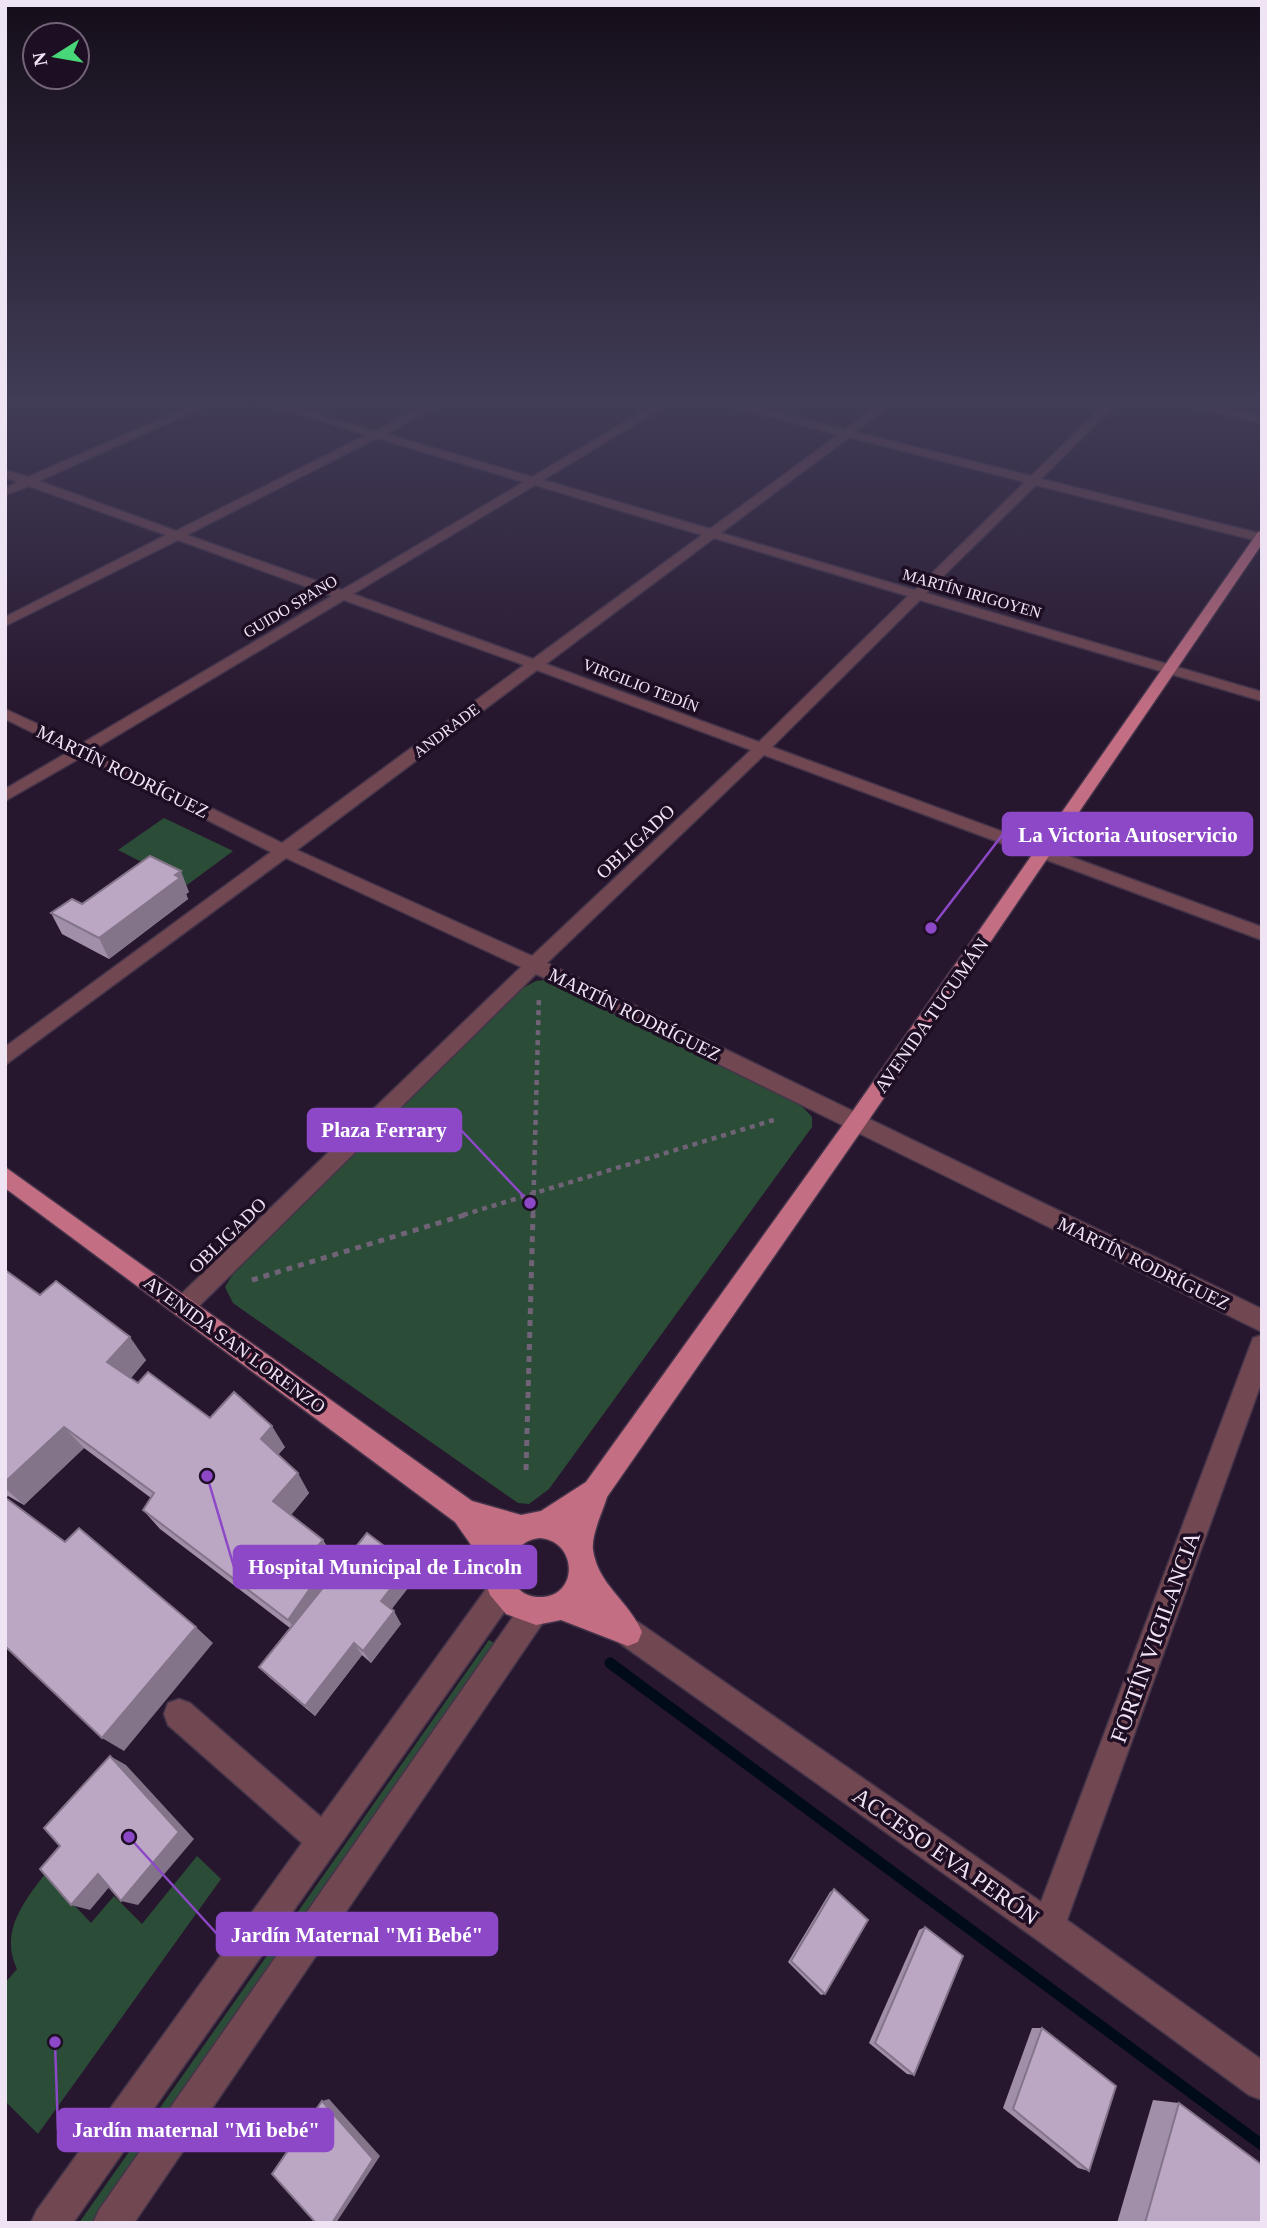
<svg xmlns="http://www.w3.org/2000/svg" width="1267" height="2228" viewBox="0 0 1267 2228" font-family="'Times New Roman',serif">
<rect width="100%" height="100%" fill="#27172e"/>
<!-- green -->
<g fill="#2b4d37">
<path d="M164,818L233,851L187,885L118,850Z"/>
<path d="M545,980L795,1099L812,1117V1127L549,1489L529,1504L518,1503L233,1303L225,1287L237,1267L521,989L536,981Z"/>
<path d="M489,1640L494,1643L92,2223H79Z"/>
<path d="M197,1856L221,1879L38,2134L5,2101V1983L17,1969C0,1933 22,1904 45,1874L91,1923L114,1896L142,1924Z"/>
</g>
<g fill="none" stroke-linecap="round" stroke-linejoin="round">
<!-- stream -->
<path stroke="#000b19" stroke-width="11" d="M610,1663L1262,2145"/>
<defs>
<g id="minor">
<path d="M198,403H212L39,481L176,531L366,435L265,403H282L375,431L429,403H443L386,434L532,477L657,403H670L543,480L710,529L838,435L721,403H740L845,430L881,403H893L855,432L1031,476L1106,403H1117L1041,479L1262,534V542L1036,485L926,593L1262,692V701L920,600L772,747L1262,927V940L764,755L547,963L1262,1309V1332L536,974L192,1313L184,1317L176,1313L172,1306L176,1299L521,967L286,858L5,1065V1047L271,852L82,757L5,801V789L70,751L5,719V709L81,744L332,596L178,540L5,626V617L166,535L29,486L5,495V488L18,482L5,477V470L28,477ZM849,437L1025,482L915,590L721,533ZM377,438L524,482L342,590L187,535ZM535,485L702,535L533,659L353,594ZM714,538L908,596L759,742L546,664ZM344,600L524,665L282,843L93,750ZM537,670L751,750L532,956L297,850Z"/>
<path d="M1176,403H1197L1262,417V423Z"/>
<path d="M1262,1335V1381L1067,1920L1262,2060V2100L1249,2095L1036,1939L618,1642L614,1632L618,1622L628,1618L638,1622L1041,1902L1250,1346L1253,1338Z"/>
<path d="M502,1577L512,1581L516,1591L512,1601L73,2223H31L37,2210L302,1843L168,1725L164,1714L168,1703L179,1699L190,1703L321,1817L492,1581Z"/>
<path d="M534,1597L544,1601L548,1611L544,1621L134,2223H93L99,2210L524,1601Z"/>
</g>
<path id="major" d="M1262,531V544L864,1127L607,1497C603,1511 591,1535 593,1550C598,1585 629,1601 642,1632L638,1642L628,1646L561,1620L536,1625L506,1614L490,1595L483,1576V1562L455,1522L5,1188V1167L472,1501L521,1515L541,1511L586,1482L850,1115L1258,532ZM540,1538C578,1541 579,1597 540,1597C501,1597 502,1541 540,1538Z"/>
</defs>
<!-- minor casing -->
<use href="#minor" stroke="#43344a" stroke-width="3"/>
<!-- major casing -->
<use href="#major" stroke="#43344a" stroke-width="3"/>
<!-- path-far1 -->
<g stroke="#716377" stroke-width="4.5" stroke-dasharray="5 5" stroke-linecap="butt">
<path d="M463,1215L777,1119"/>
<path d="M533,1215L539,996"/>
</g>
<!-- path -->
<g stroke="#716377" stroke-width="5" stroke-dasharray="6 6" stroke-linecap="butt">
<path d="M252,1280L468,1214"/>
<path d="M526,1470L533,1214"/>
</g>
<!-- minor -->
<use href="#minor" fill="#714751" fill-rule="evenodd"/>
<!-- major -->
<use href="#major" fill="#c36e83" fill-rule="evenodd"/>
</g>
<!-- wall -->
<g fill="#a18fa9">
<path d="M189,892L186,894L188,899L109,959L62,934L51,913L82,904Z"/>
<path d="M5,1270L40,1295L146,1360L131,1378L138,1383L210,1418L285,1447L278,1455L309,1493L291,1515L323,1540L334,1558L316,1580L322,1589L409,1565L415,1579L391,1609L401,1624L371,1663L362,1655L315,1716L270,1678L259,1667L290,1628L160,1529L143,1510L151,1498L84,1448L24,1505L8,1496L5,1499Z"/>
<path d="M834,1889L825,1994L821,1995L788,1962L830,1892Z"/>
<path d="M925,1927L914,2075L907,2074L869,2043L919,1930Z"/>
<path d="M1032,2028H1042L1089,2171L1078,2168L1003,2108Z"/>
<path d="M1153,2100L1179,2103L1262,2223H1117Z"/>
</g>
<!-- shaded-wall -->
<g fill="#837489">
<path d="M181,871L189,892L186,894L188,899L109,959L99,938Z"/>
<path d="M130,1337L146,1360L125,1385L107,1362Z"/>
<path d="M272,1426L285,1447L274,1459L261,1439Z"/>
<path d="M64,1427L84,1448L24,1505L5,1488V1482Z"/>
<path d="M298,1473L309,1493L286,1521L273,1501Z"/>
<path d="M323,1540L334,1558L312,1584L300,1566Z"/>
<path d="M409,1565L415,1579L388,1614L381,1601Z"/>
<path d="M316,1580L328,1597L301,1636L288,1620Z"/>
<path d="M394,1611L401,1624L371,1663L363,1651Z"/>
<path d="M196,1627L213,1643L124,1751L102,1738Z"/>
<path d="M354,1643L362,1655L315,1716L305,1706Z"/>
<path d="M110,1756L126,1765L194,1839L138,1905L121,1901Z"/>
<path d="M98,1874L116,1879L90,1910L71,1905Z"/>
<path d="M329,2099L380,2156L336,2223H332L322,2101Z"/>
</g>
<!-- building -->
<g fill="#bba6c4" stroke="#837489" stroke-width="2">
<path d="M150,856L181,871L175,875L180,878L99,938L51,913L72,899L82,904Z"/>
<path d="M5,1270L40,1295L56,1281L130,1337L107,1362L138,1383L148,1372L210,1418L234,1392L272,1426L261,1439L298,1473L273,1501L323,1540L300,1566L316,1580L288,1620L143,1510L154,1493L64,1427L5,1482Z"/>
<path d="M6,1498L65,1542L79,1528L196,1627L102,1738L5,1646V1499Z"/>
<path d="M367,1533L409,1565L381,1601L394,1611L363,1651L354,1643L305,1706L259,1667Z"/>
<path d="M110,1756L179,1832L121,1901L98,1874L71,1905L40,1869L60,1846L44,1828Z"/>
<path d="M834,1889L868,1920L825,1994L791,1961Z"/>
<path d="M925,1927L963,1956L914,2075L875,2043Z"/>
<path d="M1042,2028L1116,2086L1089,2171L1013,2109Z"/>
<path d="M322,2101L373,2159L332,2223H316L272,2174Z"/>
<path d="M1179,2103L1262,2165V2223H1145Z"/>
</g>
<!-- sky -->
<linearGradient id="sky" x2="0" y2="1"><stop stop-color="#150d19"/><stop offset="0.56" stop-color="#413c57"/><stop offset="1" stop-color="#413c57" stop-opacity="0"/></linearGradient>
<rect width="1267" height="715" fill="url(#sky)"/>
<g text-anchor="middle" stroke-width="7" stroke-linejoin="round" paint-order="stroke">
<!-- far-street labels -->
<g font-size="16" fill="#efe4f3" stroke="#1e0e24">
<text transform="translate(972 593) rotate(16)" y="6">MARTÍN IRIGOYEN</text>
<text transform="translate(290 606) rotate(-31)" y="6">GUIDO SPANO</text>
<text transform="translate(641 685) rotate(21)" y="6">VIRGILIO TEDÍN</text>
<text transform="translate(446 730) rotate(-37)" y="6">ANDRADE</text>
</g>
<!-- street labels -->
<g font-size="19" fill="#efe4f3" stroke="#1e0e24">
<text transform="translate(123 771) rotate(26)" y="7">MARTÍN RODRÍGUEZ</text>
<text transform="translate(635 841) rotate(-43)" y="7">OBLIGADO</text>
<text transform="translate(635 1014) rotate(26)" y="7">MARTÍN RODRÍGUEZ</text>
<text transform="translate(931 1015) rotate(-55)" y="7">AVENIDA TUCUMÁN</text>
<text transform="translate(227 1235) rotate(-44)" y="7">OBLIGADO</text>
<text transform="translate(1144 1263) rotate(26)" y="7">MARTÍN RODRÍGUEZ</text>
<text transform="translate(235 1344) rotate(36)" y="7">AVENIDA SAN LORENZO</text>
</g>
<!-- near-street labels -->
<g font-size="23" fill="#efe4f3" stroke="#1e0e24">
<text transform="translate(1155 1637) rotate(-70)" y="8">FORTÍN VIGILANCIA</text>
<text transform="translate(946 1856) rotate(35)" y="8">ACCESO EVA PERÓN</text>
</g>
</g>
<!-- callouts -->
<path fill="none" stroke="#8c48c7" stroke-width="2.5" d="M931 928L1003 834M530 1203L461 1130M207 1476L234 1567M129 1837L217 1934M55 2042L58 2130"/>
<g fill="#8c48c7" stroke="#1e0e24" stroke-width="2.5">
<circle cx="931" cy="928" r="7"/>
<circle cx="530" cy="1203" r="7"/>
<circle cx="207" cy="1476" r="7"/>
<circle cx="129" cy="1837" r="7"/>
<circle cx="55" cy="2042" r="7"/>
</g>
<g fill="#8c48c7" stroke="#8c48c7" stroke-width="2.5">
<rect x="1003" y="813" width="249" height="42" rx="7"/>
<rect x="308" y="1109" width="153" height="42" rx="7"/>
<rect x="234" y="1546" width="302" height="42" rx="7"/>
<rect x="217" y="1913" width="280" height="42" rx="7"/>
<rect x="58" y="2109" width="275" height="42" rx="7"/>
</g>
<g font-size="21" text-anchor="middle" font-weight="bold" fill="#fff">
<text x="1128" y="842">La Victoria Autoservicio</text>
<text x="384" y="1137">Plaza Ferrary</text>
<text x="385" y="1574">Hospital Municipal de Lincoln</text>
<text x="357" y="1942">Jardín Maternal "Mi Bebé"</text>
<text x="196" y="2137">Jardín maternal "Mi bebé"</text>
</g>
<!-- border -->
<rect width="1267" height="2228" fill="none" stroke="#efe4f3" stroke-width="14"/>
<!-- north arrow -->
<g transform="translate(56 56) rotate(259)"><circle r="33" fill="#1e0e24" stroke="#726477" stroke-width="2"/>
<path d="M0-5L12 26L0 18L-12 26Z" fill="#48d778"/>
<text y="-10" font-size="19" font-weight="bold" text-anchor="middle" fill="#efe4f3">N</text>
</g>
</svg>
